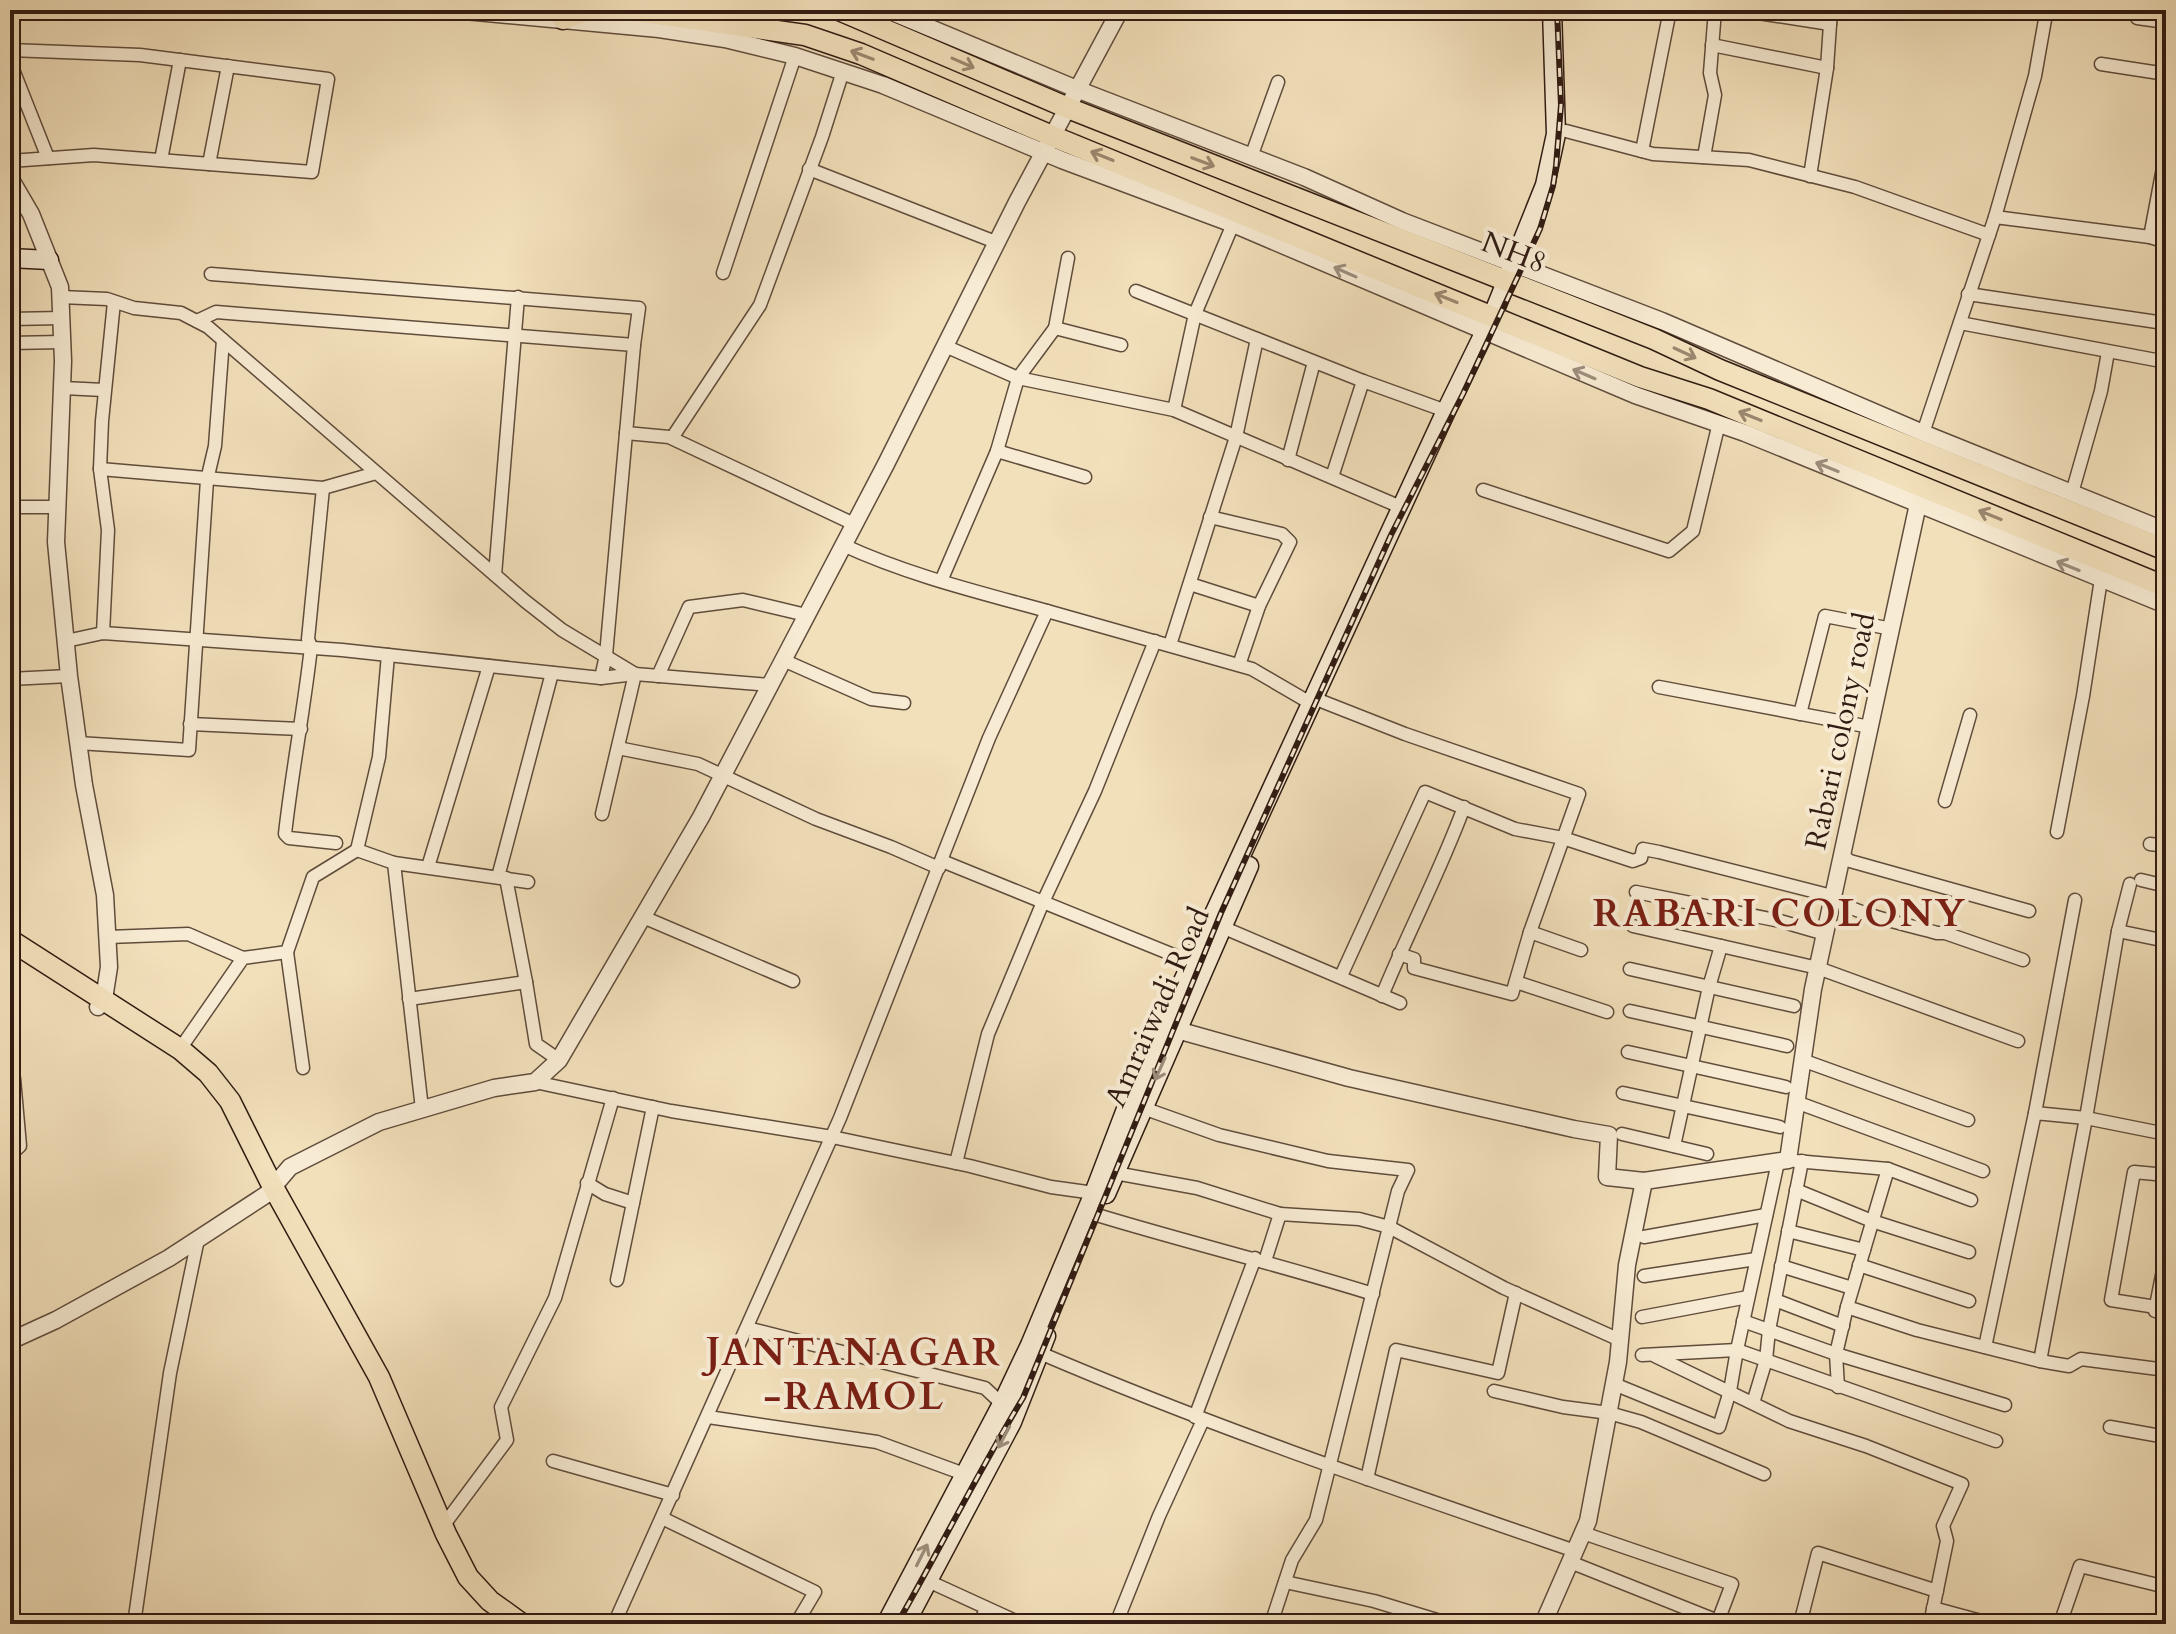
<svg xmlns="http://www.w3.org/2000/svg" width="2176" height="1634" viewBox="0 0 2176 1634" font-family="Cardo,serif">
<rect width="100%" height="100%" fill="#f2e0bb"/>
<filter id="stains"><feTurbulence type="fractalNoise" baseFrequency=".0025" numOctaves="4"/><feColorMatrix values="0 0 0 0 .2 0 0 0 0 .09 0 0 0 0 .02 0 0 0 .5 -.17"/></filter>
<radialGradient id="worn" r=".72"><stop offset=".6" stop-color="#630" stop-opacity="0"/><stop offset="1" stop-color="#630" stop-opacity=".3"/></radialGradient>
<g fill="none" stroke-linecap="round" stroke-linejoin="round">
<defs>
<g id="minor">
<path d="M1739,10L1830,24"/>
<path d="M2139,10L2137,18L2166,22"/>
<path d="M1712,45L1827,68"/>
<path d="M10,50L140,55L328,79L312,172L94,155L10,161"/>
<path d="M10,62L48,158"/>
<path d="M2101,64L2166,74"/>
<path d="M1566,131L1653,154L1749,160L1855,187L1989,235"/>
<path d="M1642,151L1670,10"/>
<path d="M2166,152L2150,237L2166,242"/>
<path d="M1251,157L1278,82"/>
<path d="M1704,157L1715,95L1710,73L1715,10"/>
<path d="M161,160L180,60"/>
<path d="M209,164L228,66"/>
<path d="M809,169L998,243"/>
<path d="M1810,176L1827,68L1831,10"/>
<path d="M1995,217L2035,76L2046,14L2027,10"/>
<path d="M1068,258L1055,328L1121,345"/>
<path d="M723,273L795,56"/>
<path d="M211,274L639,308L634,345L606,655L601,678"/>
<path d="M1136,291L1363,381L1446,411"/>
<path d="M1968,294L2164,323"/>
<path d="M61,297L107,299L134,308L181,313L208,327L525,601L562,630L635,674L602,814"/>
<path d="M10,319L62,318"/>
<path d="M197,321L216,312L634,345"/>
<path d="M1960,323L2161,361"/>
<path d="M10,343L62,342"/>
<path d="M945,346L1018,378L1055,328"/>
<path d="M63,388L104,390"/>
<path d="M1174,410L1195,314L1233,224"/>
<path d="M626,433L669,437L854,524"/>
<path d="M1923,433L1995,217L2150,237"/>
<path d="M672,438L760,305L822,137L843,71"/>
<path d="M997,451L1085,477"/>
<path d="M1288,460L1314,362"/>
<path d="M100,469L323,488L376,473"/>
<path d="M1332,477L1363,381"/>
<path d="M323,488L308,639L311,647C304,710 292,771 285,834L289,838L336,843"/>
<path d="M1483,490L1669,551L1693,531L1719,423"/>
<path d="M2072,493L2101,391L2108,352"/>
<path d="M10,507H58"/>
<path d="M1210,517L1282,534L1290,542L1259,606L1239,665"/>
<path d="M10,537L13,507"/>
<path d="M843,545C908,575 978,592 1047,611"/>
<path d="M495,575L518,297"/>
<path d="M941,581L997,451L1018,378L1174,410L1403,508"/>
<path d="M1190,584L1259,606"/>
<path d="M103,633L108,530L100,469L102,421L114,302"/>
<path d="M66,641L103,633L342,650L601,678L635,674L770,685"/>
<path d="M1170,645L1236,437L1257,339"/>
<path d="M388,655L379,757L357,850L394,863L422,1109"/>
<path d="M783,660L871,699L904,703"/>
<path d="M658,676L689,607L743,600L806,615"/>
<path d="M10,679L69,676"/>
<path d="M1659,687L1870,727"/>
<path d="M1321,701L1405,734L1579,794L1530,932L1512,994L1414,968V959L1399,954"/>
<path d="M1800,714L1825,616L1892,629"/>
<path d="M190,724L301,729"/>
<path d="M78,743L189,750L207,480L215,446L223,340"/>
<path d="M618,748L698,764L816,819L891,847L939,868"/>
<path d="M1945,801L1970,715"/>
<path d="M2057,832L2083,696L2101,579"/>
<path d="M2150,844L2166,846"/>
<path d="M1842,855L1850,861L2029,911"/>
<path d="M942,861L1198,965"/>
<path d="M394,863L528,882"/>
<path d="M428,867L489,666"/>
<path d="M498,877L552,673"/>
<path d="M506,878L526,982"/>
<path d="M2141,880L2166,886"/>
<path d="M1636,892L1780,921L1825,934"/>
<path d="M643,917L793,981"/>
<path d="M1633,926L1818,968L2018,1041"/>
<path d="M1222,927L1400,1003"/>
<path d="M2118,931L2166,941"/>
<path d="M1530,932L1581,950"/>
<path d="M108,937L188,934L243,958"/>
<path d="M287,952L303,1068"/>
<path d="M1630,969L1794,1006"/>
<path d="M1341,976L1425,792L1515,829L1563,838L1633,861L1641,858L1643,849L1659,852L1832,896C1850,914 1910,925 1937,933H1945L2023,960"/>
<path d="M1516,982L1607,1012"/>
<path d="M1382,996C1408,932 1440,872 1464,807"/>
<path d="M409,999L526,982L536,1044L559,1060"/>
<path d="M1630,1011L1787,1046"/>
<path d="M180,1049L243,958L287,952L313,877L357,850"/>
<path d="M1628,1052L1786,1087"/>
<path d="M1802,1060L1968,1120"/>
<path d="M535,1082L671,1111L832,1137L970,1166L1051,1187L1094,1193"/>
<path d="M1623,1093L1780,1127"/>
<path d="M1796,1102L1983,1171"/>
<path d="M1143,1108L1219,1135L1328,1161L1408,1170L1398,1191L1316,1520L1292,1560L1271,1624"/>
<path d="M2035,1113L2075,900"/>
<path d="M1622,1134L1707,1154"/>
<path d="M1674,1146L1709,987L1721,946"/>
<path d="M10,1155L20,1146L14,1079"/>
<path d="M1795,1161L1888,1169L1971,1200"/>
<path d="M956,1163L988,1034L1043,902L1095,791L1155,641"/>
<path d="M1888,1169L1847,1307L1917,1330L2040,1361L2086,1118L2166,1134"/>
<path d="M1115,1173L1197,1188L1280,1214"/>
<path d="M587,1183L605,1194L633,1203"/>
<path d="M1796,1190L1872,1221L1969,1252"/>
<path d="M1097,1215C1189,1243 1281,1265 1373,1294"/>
<path d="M1788,1231L1864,1250"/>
<path d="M1644,1237L1766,1215"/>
<path d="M1265,1261L1280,1214L1359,1219L1389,1227L1504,1288L1620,1340"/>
<path d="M1859,1265L1969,1301"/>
<path d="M1781,1266L1852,1288"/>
<path d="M1644,1276L1756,1259"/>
<path d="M617,1280L653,1107"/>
<path d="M1775,1300L1843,1326"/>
<path d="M2156,1307L2111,1300L2134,1172L2166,1175"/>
<path d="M2155,1311L2166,1255"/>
<path d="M1642,1317L1748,1297"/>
<path d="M1743,1321L1836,1354L1847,1307"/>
<path d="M747,1328L985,1388L1002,1404"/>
<path d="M1985,1347L2035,1113L2086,1118L2118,931L2130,884"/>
<path d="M1040,1353C1215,1428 1395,1489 1575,1551"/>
<path d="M1642,1355L1737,1350L1996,1441"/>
<path d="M1655,1356L1789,1421L1866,1446L1962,1484L1943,1526L1947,1541L1930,1624"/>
<path d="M2040,1361L2069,1366L2081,1359L2166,1370"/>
<path d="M1614,1384L1719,1427L1730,1391L1737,1350L1778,1162"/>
<path d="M1838,1387L1836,1354L2005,1405"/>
<path d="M1494,1391L1563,1407L1609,1413L1641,1422L1764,1474"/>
<path d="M1753,1403L1766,1360L1769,1330L1802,1161"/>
<path d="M708,1417L877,1442L964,1474"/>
<path d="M1195,1417L1255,1258"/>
<path d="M2110,1427L2166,1437"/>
<path d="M553,1461L673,1495"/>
<path d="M1367,1479L1396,1350L1498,1373L1516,1293"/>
<path d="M662,1518L815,1592L796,1624"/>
<path d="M443,1526L507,1440L501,1407L555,1298L613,1098"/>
<path d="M1570,1562L1718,1621L1732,1584L1583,1533"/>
<path d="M928,1581L1022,1624"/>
<path d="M1285,1582L1374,1601L1450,1624"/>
<path d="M1933,1608L1992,1624"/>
<path d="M134,1624L170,1373L198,1239"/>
<path d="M614,1624L840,1118L989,738L1047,611L1252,669L1312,704"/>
<path d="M980,1624L986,1608"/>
<path d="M1116,1624L1159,1516L1203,1420"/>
<path d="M1800,1624L1818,1553L1937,1591"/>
<path d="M2060,1624L2080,1566L2166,1587"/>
</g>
<g id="tertiary">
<path d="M454,10L659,29L725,39L795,56L883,85L1062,160L1233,224L1635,395L1745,433L2166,605"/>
<path d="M887,10L1079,90L1304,177L1402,221L1662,321L1923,433L2166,531"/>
<path d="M10,178L31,214L60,287L63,361L56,542L69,676L84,785L105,895L109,967L104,999L98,1007"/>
<path d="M1177,1030L1349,1078L1574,1129L1609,1135L1607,1177L1644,1181L1788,1160L1813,989L1918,504"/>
<path d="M10,1341L56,1320L169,1258L267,1194L290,1167L379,1122L494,1088L535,1082L559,1060L701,817L886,464L1017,202L1120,10"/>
<path d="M1543,1624L1588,1521L1618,1362L1627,1265L1644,1181"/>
</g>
<g id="secondary">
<path d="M10,258L49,260"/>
<path d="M1106,1194L1249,866"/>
<path d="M886,1624L1002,1404L1030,1345L1094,1193L1136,1083L1446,411L1492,317L1545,185L1556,134L1552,10"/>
<path d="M905,1624L1012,1422L1046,1336"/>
</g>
<g id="primary">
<path d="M629,10L805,35L861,54L1052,136L1500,320L1640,377L1709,399L2166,587"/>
<path d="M839,10L1068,108L1654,339L1720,370L2166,550"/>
<path d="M563,19L588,10"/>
<path d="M10,940L180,1049L208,1073L230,1101L272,1185L379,1377L446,1534L468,1577L490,1601L522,1624"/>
</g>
</defs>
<!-- minor casing -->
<use href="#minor" stroke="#604c3c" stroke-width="15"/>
<!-- tertiary casing -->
<use href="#tertiary" stroke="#604c3c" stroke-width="19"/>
<!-- secondary casing -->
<use href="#secondary" stroke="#301b12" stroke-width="21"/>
<!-- primary casing -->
<use href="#primary" stroke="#301b12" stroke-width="23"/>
<!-- minor -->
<use href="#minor" stroke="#f7ebd3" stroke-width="12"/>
<!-- tertiary -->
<use href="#tertiary" stroke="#f7ebd3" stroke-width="16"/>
<!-- secondary -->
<use href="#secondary" stroke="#f7ebd3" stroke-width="18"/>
<!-- primary -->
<use href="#primary" stroke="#f2e0bb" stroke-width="20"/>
<defs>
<path id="rail" d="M897,1624C940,1549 978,1472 1023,1398L1221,913L1391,535L1463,394L1540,229L1553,186L1556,166L1561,105L1557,10"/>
</defs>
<!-- rail casing -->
<use href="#rail" stroke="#301b12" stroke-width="6"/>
<!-- rail -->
<use href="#rail" stroke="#f7ebd3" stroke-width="3" stroke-dasharray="9" stroke-linecap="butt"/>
</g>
<!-- one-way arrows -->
<defs><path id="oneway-shaft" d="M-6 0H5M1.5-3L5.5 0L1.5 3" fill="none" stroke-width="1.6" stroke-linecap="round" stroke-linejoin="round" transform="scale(2)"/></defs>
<g stroke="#9b876f">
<use href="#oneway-shaft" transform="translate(862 55) rotate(-159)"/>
<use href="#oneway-shaft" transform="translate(963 63) rotate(24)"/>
<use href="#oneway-shaft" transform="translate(1102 156) rotate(-158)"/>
<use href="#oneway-shaft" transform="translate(1203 162) rotate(21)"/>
<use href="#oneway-shaft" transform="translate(1446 298) rotate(-158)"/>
<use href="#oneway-shaft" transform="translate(1685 353) rotate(25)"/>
<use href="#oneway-shaft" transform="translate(1750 416) rotate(-158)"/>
<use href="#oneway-shaft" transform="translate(1990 515) rotate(-158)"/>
</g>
<g stroke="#9d8d7c">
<use href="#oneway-shaft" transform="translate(1345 272) rotate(-156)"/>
<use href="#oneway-shaft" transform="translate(1584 374) rotate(-157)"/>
<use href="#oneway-shaft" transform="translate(1827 467) rotate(-158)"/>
<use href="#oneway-shaft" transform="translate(2068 566) rotate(-158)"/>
<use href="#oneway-shaft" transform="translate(1160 1069) rotate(114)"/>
<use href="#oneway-shaft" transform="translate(1004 1437) rotate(118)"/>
<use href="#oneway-shaft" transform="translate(922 1555) rotate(-63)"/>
</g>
<g text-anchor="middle" stroke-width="8" stroke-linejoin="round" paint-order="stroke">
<!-- street labels -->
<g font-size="30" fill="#301b12" stroke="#f7ebd3">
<text transform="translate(1514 252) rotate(21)" y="10">NH8</text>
<text transform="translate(1840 731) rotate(-78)" y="10">Rabari colony road</text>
<text transform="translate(1157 1007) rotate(-66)" y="10">Amraiwadi Road</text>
</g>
<!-- district labels -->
<g font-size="38" font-weight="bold" letter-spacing="2" fill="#7a1f14" stroke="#f7ebd3">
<text x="1780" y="926">RABARI COLONY</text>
<text x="854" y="1365">JANTANAGAR<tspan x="854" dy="44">-RAMOL</tspan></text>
</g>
</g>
<!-- margin -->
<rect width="2176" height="1634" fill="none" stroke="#f2e0bb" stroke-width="40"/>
<rect x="12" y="12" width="2152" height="1610" fill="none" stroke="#301b12" stroke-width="4"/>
<rect x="20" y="20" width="2136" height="1594" fill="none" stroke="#301b12" stroke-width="2"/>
<rect width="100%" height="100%" filter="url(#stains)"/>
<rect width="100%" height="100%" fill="url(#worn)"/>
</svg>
